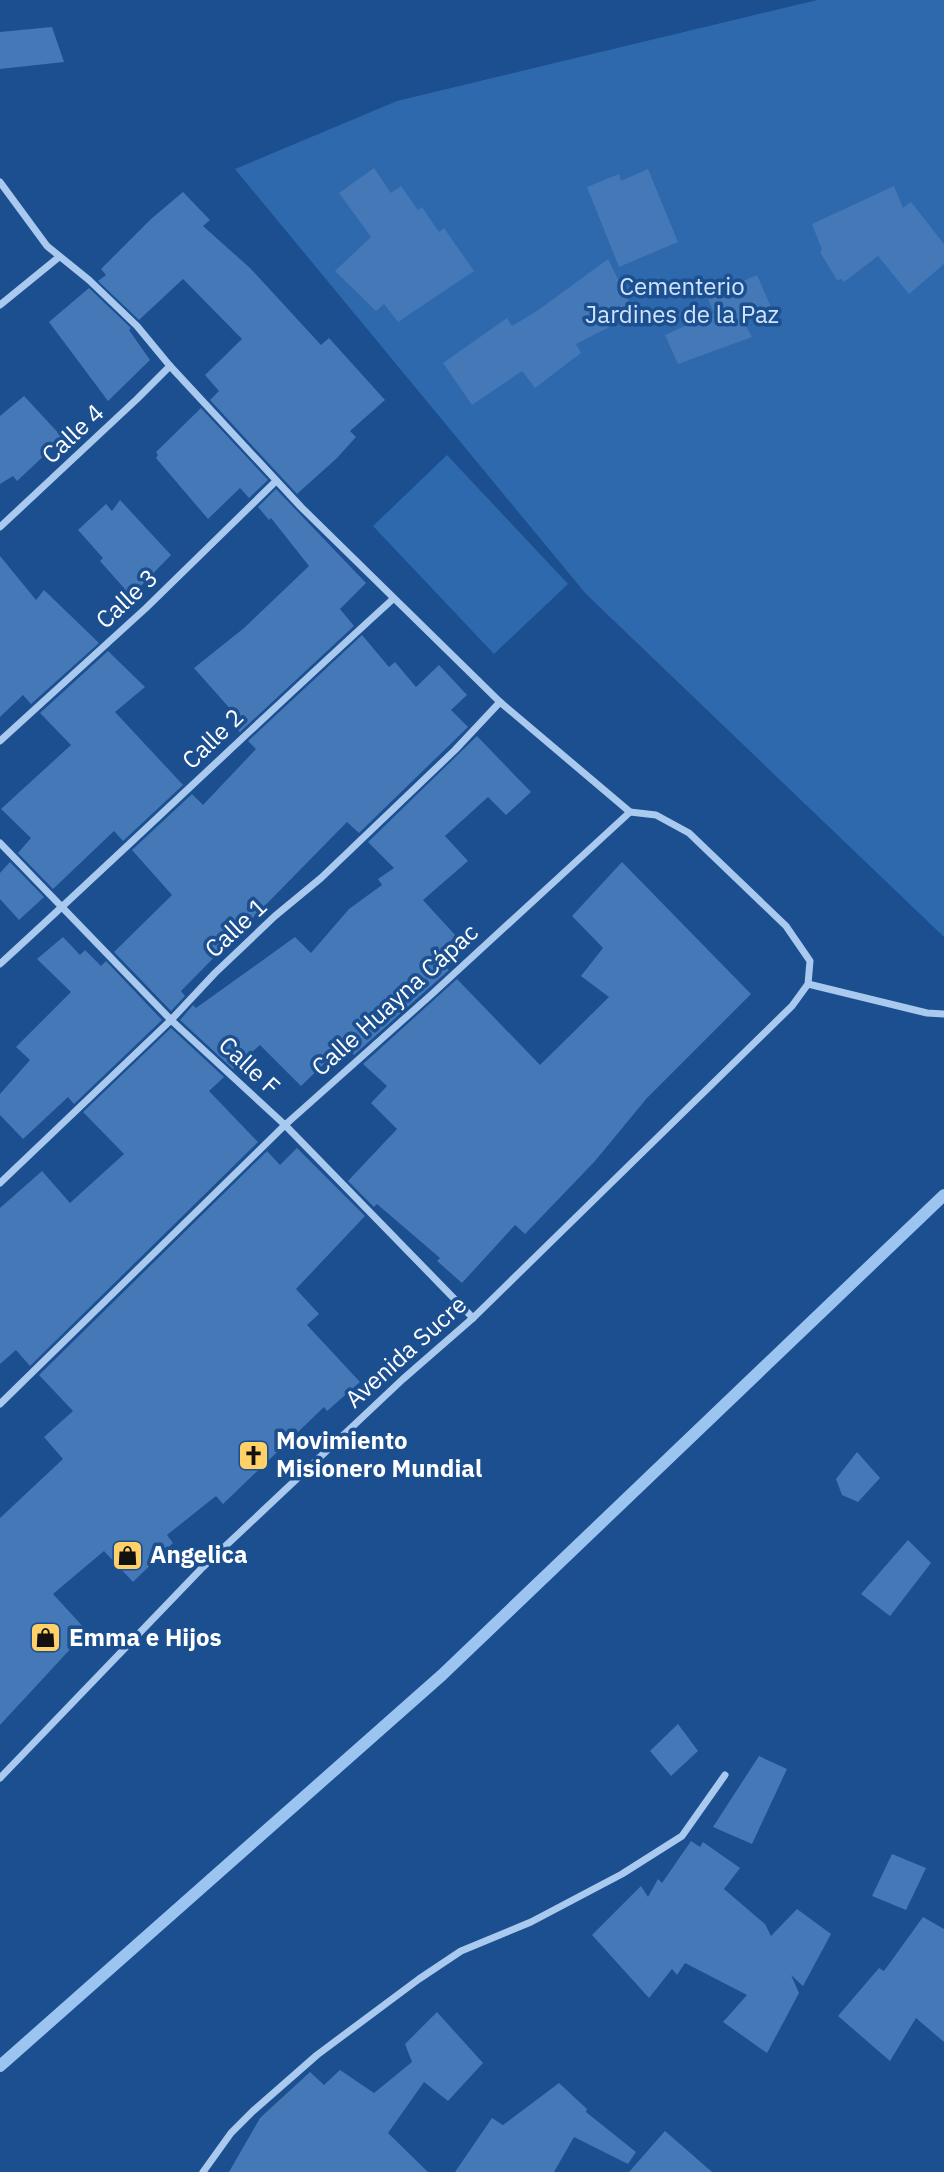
<svg xmlns="http://www.w3.org/2000/svg" width="944" height="2172" viewBox="0 0 944 2172" font-family="'IBM Plex Sans',sans-serif">
<rect width="100%" height="100%" fill="#1b4f8f"/>
<!-- green -->
<g fill="#2e69ad">
<path d="M817,0H944V937L586,594L235,169L397,101Z"/>
<path d="M447,455L568,584L494,654L373,526Z"/>
</g>
<g fill="none" stroke-linecap="round" stroke-linejoin="round">
<!-- stream -->
<path stroke="#9cc4f0" stroke-width="12" d="M0,2066L442,1675L944,1195"/>
</g>
<!-- building -->
<g fill="#4478b7">
<path d="M52,27L64,62L0,69V32Z"/>
<path d="M374,168L391,193L401,186L418,210L422,207L439,232L444,228L474,271L398,322L384,304L376,311L335,271L371,237L339,193Z"/>
<path d="M648,169L678,242L619,267L587,187L619,174L621,181Z"/>
<path d="M894,186L903,208L911,202L944,244V264L909,294L878,256L844,282L842,279L837,280L820,252L822,250L812,224Z"/>
<path d="M183,192L210,220L203,226L250,268L321,345L329,338L385,400L350,431L356,437L337,458L297,494L210,400L219,391L205,375L242,339L183,279L139,320L98,281L106,275L101,269L151,219Z"/>
<path d="M608,259L635,314L576,344L581,353L535,388L522,371L472,405L443,363L507,318L512,326L537,311Z"/>
<path d="M757,275L771,307L742,319L752,337L678,364L665,335L714,313L707,297Z"/>
<path d="M89,288L131,328L129,330L150,360L108,401L49,322Z"/>
<path d="M24,396L63,438L17,481L13,476L0,484V416Z"/>
<path d="M201,408L268,480L249,498L240,488L208,519L156,458L158,455L156,452Z"/>
<path d="M276,489L366,583L340,609L354,626L240,732L234,727L240,720L194,668L244,628L309,566L271,518L269,520L258,507Z"/>
<path d="M120,500L171,555L131,596L100,561L103,558L78,530L106,504L112,511Z"/>
<path d="M0,556L36,600L44,590L99,643L31,704L23,695L0,717Z"/>
<path d="M362,635L389,667L395,662L416,687L439,665L467,695L451,710L468,727L359,833L347,822L181,991L185,996L171,1011L114,952L172,895L132,850L192,794L203,805L256,749L248,741Z"/>
<path d="M108,651L145,687L115,712L183,785L123,841L114,831L53,889L18,853L31,838L1,809L71,745L40,713Z"/>
<path d="M477,736L531,792L506,815L488,797L445,836L468,861L423,900L456,936L435,956L449,970L354,1055L344,1045L301,1086L260,1045L233,1069L180,1020L193,1005L196,1008L295,937L311,953L349,909L382,885L378,879L394,868L368,842Z"/>
<path d="M10,862L44,897L19,920L0,899V873Z"/>
<path d="M622,862L751,994L647,1098L595,1161L525,1234L515,1225L462,1283L437,1261L440,1258L377,1204L374,1207L348,1181L397,1129L371,1103L387,1086L363,1064L457,979L540,1065L609,997L581,976L603,948L572,916Z"/>
<path d="M63,937L80,955L85,950L101,966L106,961L162,1020L74,1104L68,1097L23,1139L0,1115V1094L30,1060L16,1047L71,992L37,959Z"/>
<path d="M171,1028L224,1077L209,1091L258,1142L30,1366L16,1350L0,1364V1208L42,1171L70,1203L124,1154L83,1112Z"/>
<path d="M297,1148L365,1216L296,1289L319,1314L307,1325L360,1382L327,1411L324,1407L223,1504L216,1496L167,1535L173,1543L133,1582L104,1551L53,1594L87,1631L0,1725V1518L63,1459L44,1437L73,1411L39,1375L267,1151L280,1165Z"/>
<path d="M857,1452L880,1478L858,1502L842,1495L836,1479Z"/>
<path d="M908,1540L931,1563L890,1616L861,1594Z"/>
<path d="M678,1724L698,1751L671,1776L650,1751Z"/>
<path d="M759,1756L787,1769L752,1844L713,1827Z"/>
<path d="M691,1841L700,1847L703,1842L740,1868L724,1889L765,1924L771,1936L797,1909L831,1934L803,1986L791,1975L799,1993L767,2053L723,2022L747,1995L685,1963L677,1975L672,1969L649,1998L592,1935L641,1886L648,1897L658,1879L662,1883Z"/>
<path d="M892,1854L926,1868L906,1910L872,1896Z"/>
<path d="M923,1917L944,1929V2042L916,2018L890,2061L838,2016L879,1968L884,1971Z"/>
<path d="M437,2012L483,2063L448,2101L424,2082L388,2133L428,2172H229L260,2118L310,2072L324,2085L340,2070L374,2093L412,2062L405,2044Z"/>
<path d="M559,2083L587,2109L586,2112L636,2152L628,2164L574,2137L554,2172H455L492,2118L503,2125Z"/>
<path d="M665,2131L712,2172H629Z"/>
</g>
<g fill="none" stroke-linecap="round" stroke-linejoin="round">
<!-- minor -->
<g stroke="#a9c9ee" stroke-width="7">
<path d="M0,182L47,246L89,280L137,326L170,366L301,507L500,702L630,812"/>
<path d="M0,305L59,257"/>
<path d="M0,527L137,399L170,366"/>
<path d="M0,741L146,608L276,481"/>
<path d="M0,843L171,1020L285,1125L473,1318"/>
<path d="M0,964C132,843 261,719 393,599"/>
<path d="M808,984L927,1013L944,1014"/>
<path d="M0,1183L171,1020L215,973L275,916L321,878L455,750L500,702"/>
<path d="M0,1404L285,1125L432,994L630,812L656,815L689,833L786,926L810,961L808,984L792,1006L473,1318L403,1379L201,1569L0,1778"/>
<path d="M203,2172L231,2133L253,2111L317,2055L419,1979L461,1951L531,1922L622,1874L682,1836L725,1775"/>
</g>
</g>
<!-- icons -->
<defs>
<symbol id="church-square" viewBox="-11 -11 22 22"><rect x="-9" y="-9" width="18" height="18" rx="4" fill="#ffd166" stroke="#1b4f8f"/><path d="M-1.2-6h2.4v3.5h3.3v2.4h-3.3V6h-2.4V-.1h-3.3v-2.4h3.3Z" fill="#111"/></symbol>
<symbol id="shop-square" viewBox="-11 -11 22 22"><rect x="-9" y="-9" width="18" height="18" rx="4" fill="#ffd166" stroke="#1b4f8f"/><path d="M-5-2.5h2.3a2.7 3.5 0 0 1 5.4 0H5L5.5 6h-11ZM-1.5-2.5h3a1.5 2.3 0 0 0-3 0Z" fill="#111"/></symbol>
</defs>
<g fill-rule="evenodd">
<use href="#church-square" x="236" y="1438" width="35" height="35"/>
<use href="#shop-square" x="110" y="1538" width="35" height="35"/>
<use href="#shop-square" x="28" y="1620" width="35" height="35"/>
</g>
<g text-anchor="middle" stroke-width="7" stroke-linejoin="round" paint-order="stroke">
<!-- park labels -->
<g font-size="24" fill="#cfe3fa" stroke="#1b4f8f">
<text x="682" y="295">Cementerio<tspan x="682" dy="28">Jardines de la Paz</tspan></text>
</g>
<!-- street labels -->
<g font-size="24" fill="#fff" stroke="#1b4f8f">
<text transform="translate(73 434) rotate(-43)" y="8">Calle 4</text>
<text transform="translate(127 599) rotate(-43)" y="8">Calle 3</text>
<text transform="translate(213 739) rotate(-44)" y="8">Calle 2</text>
<text transform="translate(236 928) rotate(-43)" y="8">Calle 1</text>
<text transform="translate(395 1000) rotate(-42)" y="8">Calle Huayna Cápac</text>
<text transform="translate(249 1066) rotate(43)" y="8">Calle F</text>
<text transform="translate(406 1352) rotate(-42)" y="8">Avenida Sucre</text>
</g>
<!-- poi labels -->
<g font-size="24" font-weight="bold" fill="#fff" stroke="#1b4f8f" text-anchor="start">
<text x="276" y="1449">Movimiento<tspan x="276" dy="28">Misionero Mundial</tspan></text>
<text x="150" y="1563">Angelica</text>
<text x="69" y="1646">Emma e Hijos</text>
</g>
</g>
</svg>
